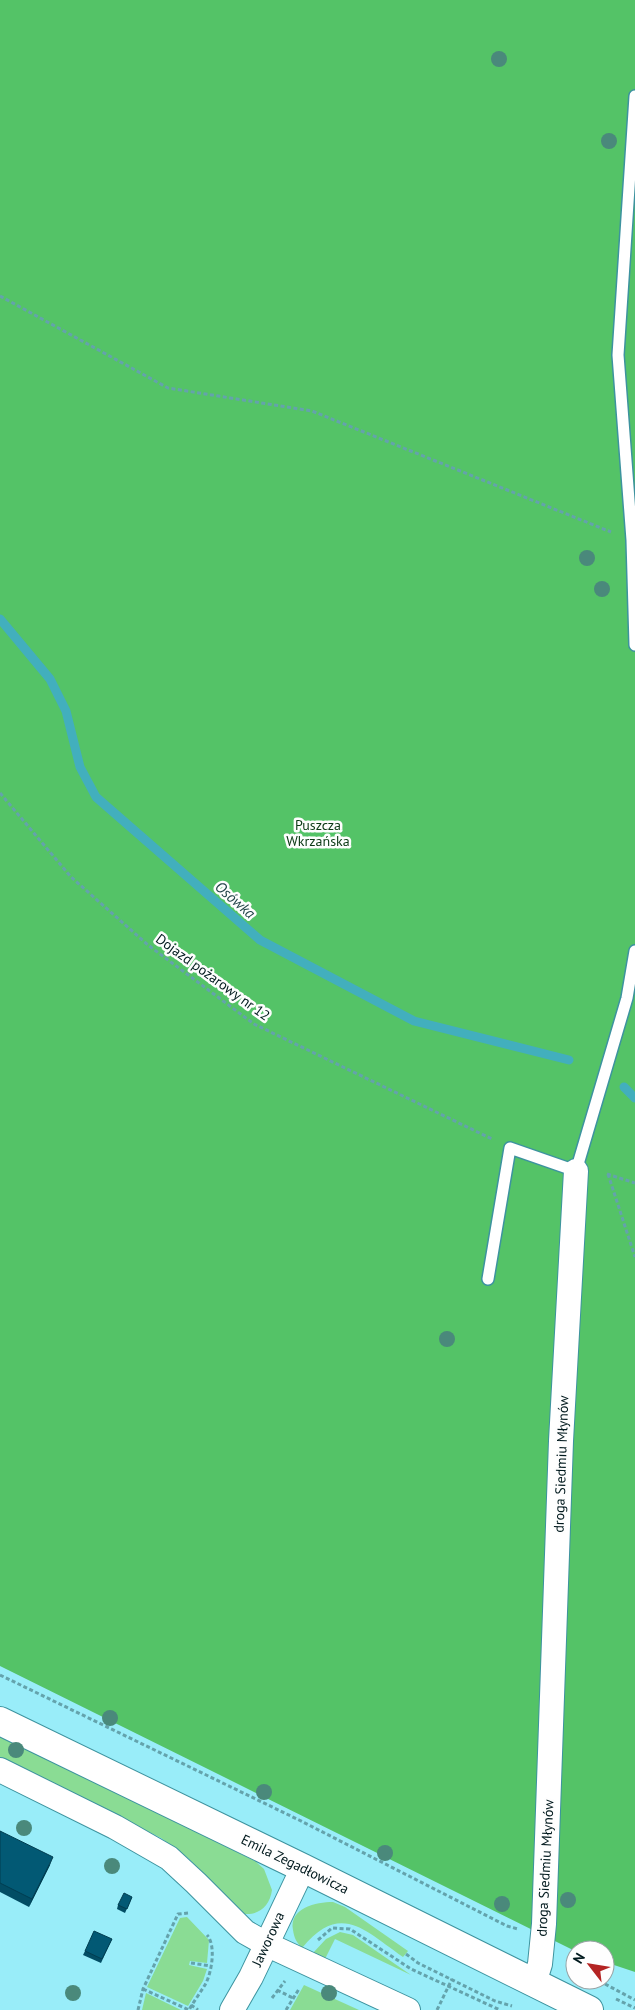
<svg xmlns="http://www.w3.org/2000/svg" width="635" height="2010" viewBox="0 0 635 2010" font-family="'PT Sans',sans-serif">
<rect width="100%" height="100%" fill="#99edf9"/>
<!-- green -->
<g fill="#8adc94">
<path d="M0,1735L255,1861L264,1869L272,1890C270,1905 260,1915 245,1914L188,1858L161,1838L0,1757Z"/>
<path d="M333,1902L345,1907L408,1951L403,1957C365,1931 341,1901 302,1948C297,1943 294,1938 293,1930C289,1908 316,1902 333,1902Z"/>
<path d="M187,1917L209,1940L207,1963L190,1961L189,1965L207,1969L203,1981L188,2006L147,1987L180,1918Z"/>
<path d="M340,1932L353,1935L411,1975L335,1939L325,1959L313,1953L326,1939Z"/>
<path d="M304,1985L359,2010H290Z"/>
<path d="M146,1993L181,2010H142Z"/>
</g>
<!-- forest -->
<path fill="#54c367" d="M0,0H635V1972L605,1962V1950L575,1951L0,1666Z"/>
<g fill="none" stroke-linecap="round" stroke-linejoin="round">
<!-- stream -->
<g stroke="#42afbd" stroke-width="9">
<path d="M0,619L50,679L66,711L80,767L96,797L260,940L414,1021L569,1060"/>
<path d="M624,1087L635,1098"/>
</g>
<defs>
<g id="service">
<path d="M635,96L618,355L632,540L635,645"/>
<path d="M488,1279L510,1148L576,1171L627,998L635,951"/>
</g>
<g id="minor">
<path d="M0,1770L115,1827L169,1858L196,1883L245,1932L266,1944L408,2010"/>
<path d="M534,1983L540,1964L544,1924L561,1441L576,1171"/>
<path d="M232,2010L251,1977L303,1868"/>
</g>
<path id="secondary" d="M0,1721L303,1868L589,2010"/>
</defs>
<!-- service casing -->
<use href="#service" stroke="#3d939f" stroke-width="14"/>
<!-- minor casing -->
<use href="#minor" stroke="#3d939f" stroke-width="26"/>
<!-- secondary casing -->
<use href="#secondary" stroke="#3d939f" stroke-width="30"/>
<!-- path -->
<g stroke="#64a3ac" stroke-width="3" stroke-dasharray="4 2.5" stroke-linecap="butt">
<path d="M0,296L168,388L312,411L611,532"/>
<path d="M0,793L71,877L148,945L254,1024L492,1139"/>
<path d="M607,1174L635,1183"/>
<path d="M608,1174L635,1257"/>
<path d="M0,1675L299,1820L507,1926L518,1929"/>
<path d="M318,1940L332,1928L350,1929L411,1969L500,2010"/>
<path d="M406,1954L418,1963L495,2001L512,2006"/>
<path d="M568,1957L575,1963"/>
<path d="M191,1963L211,1966"/>
<path d="M605,1984L635,2000"/>
<path d="M143,1989L189,2010C194,2001 201,1992 206,1983C212,1971 216,1945 207,1935"/>
<path d="M277,1990L293,1998"/>
<path d="M272,1998L285,1981"/>
<path d="M616,1999L635,2008"/>
<path d="M191,2005L198,2010"/>
<path d="M138,2010L143,1989L178,1914L188,1913"/>
<path d="M286,2010L299,1989"/>
<path d="M437,2010L452,1979"/>
</g>
<!-- service -->
<use href="#service" stroke="#fff" stroke-width="11"/>
<!-- minor -->
<use href="#minor" stroke="#fff" stroke-width="24"/>
<!-- secondary -->
<use href="#secondary" stroke="#fff" stroke-width="28"/>
</g>
<!-- trees -->
<g fill="#4a897b">
<circle cx="499" cy="59" r="8"/>
<circle cx="609" cy="141" r="8"/>
<circle cx="587" cy="558" r="8"/>
<circle cx="602" cy="589" r="8"/>
<circle cx="447" cy="1339" r="8"/>
<circle cx="110" cy="1718" r="8"/>
<circle cx="16" cy="1750" r="8"/>
<circle cx="264" cy="1792" r="8"/>
<circle cx="24" cy="1828" r="8"/>
<circle cx="385" cy="1853" r="8"/>
<circle cx="112" cy="1866" r="8"/>
<circle cx="568" cy="1900" r="8"/>
<circle cx="502" cy="1904" r="8"/>
<circle cx="73" cy="1993" r="8"/>
<circle cx="329" cy="1993" r="8"/>
</g>
<!-- wall -->
<g fill="#024d64">
<path d="M0,1831L50,1865L29,1907L0,1892Z"/>
<path d="M132,1897L125,1913L117,1909L118,1905Z"/>
<path d="M112,1939L101,1963L83,1955L85,1951Z"/>
</g>
<!-- shaded-wall -->
<path fill="#013e51" d="M53,1857L50,1865L29,1907L32,1899Z"/>
<!-- building -->
<g fill="#025974" stroke="#013e51">
<path d="M0,1831L53,1857L32,1899L0,1883Z"/>
<path d="M124,1893L132,1897L127,1909L118,1905Z"/>
<path d="M94,1931L112,1939L102,1959L85,1951Z"/>
</g>
<g text-anchor="middle" stroke-width="5" stroke-linejoin="round" paint-order="stroke">
<!-- park labels -->
<g font-size="14" fill="#0a3814" stroke="#fefefe">
<text x="318" y="830">Puszcza<tspan x="318" dy="16">Wkrzańska</tspan></text>
</g>
<!-- street labels -->
<g font-size="14" fill="#00191d" stroke="#fefefe">
<text transform="translate(213 977) rotate(36)" y="5">Dojazd pożarowy nr 12</text>
<text transform="translate(561 1464) rotate(-88)" y="5">droga Siedmiu Młynów</text>
<text transform="translate(295 1864) rotate(26)" y="5">Emila Zegadłowicza</text>
<text transform="translate(545 1868) rotate(-87)" y="5">droga Siedmiu Młynów</text>
<text transform="translate(268 1939) rotate(-65)" y="5">Jaworowa</text>
</g>
<!-- water labels -->
<g font-size="15" font-style="italic" fill="#25454a" stroke="#fefefe">
<text transform="translate(235 900) rotate(41)" y="5">Osówka</text>
</g>
</g>
<!-- north arrow -->
<g transform="translate(590 1965) rotate(301)"><circle r="24" fill="#fefefe" stroke="#98a2a4"/>
<path d="M0-4L9 19L0 12L-9 19Z" fill="#b42423"/>
<text y="-8" font-size="14" font-weight="bold" text-anchor="middle" fill="#00191d">N</text>
</g>
</svg>
